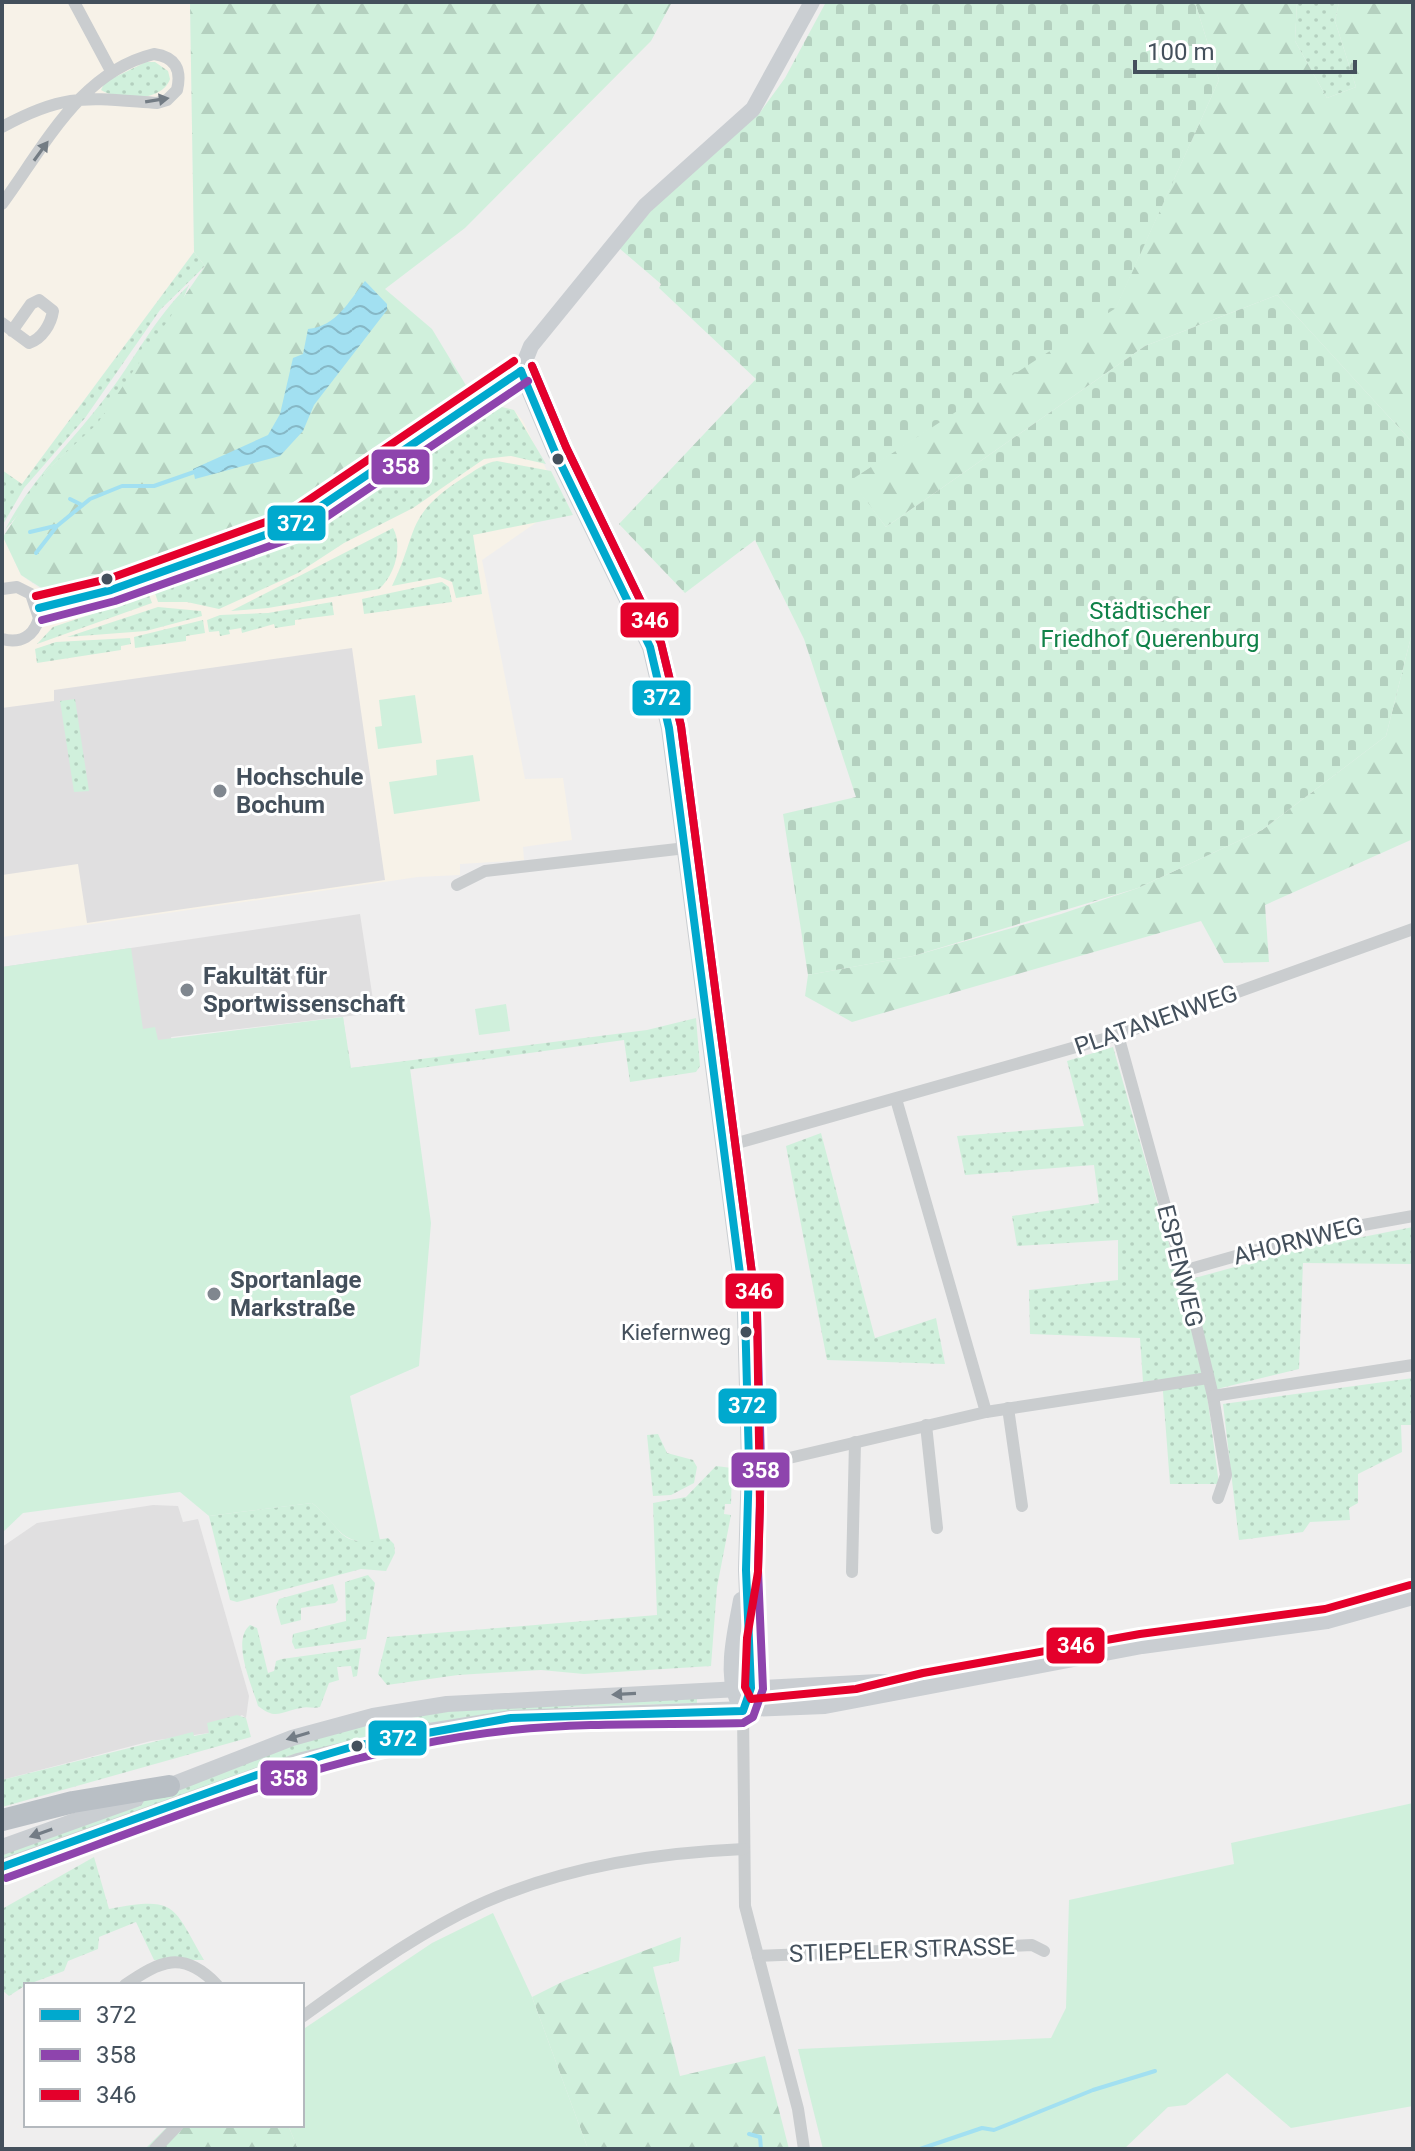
<svg xmlns="http://www.w3.org/2000/svg" width="1415" height="2151" viewBox="0 0 1415 2151" font-family="Roboto,sans-serif">
<defs>
<pattern id="grass-dots" width="8" height="8" patternUnits="userSpaceOnUse" patternTransform="scale(2)"><rect width="8" height="8" fill="#d0f0dc"/><path d="M2 2h.1M6 6h.1" fill="none" stroke="#b4d0bf" stroke-width="1.8" stroke-linecap="round"/></pattern>
<pattern id="forest-firs" width="22" height="20" patternUnits="userSpaceOnUse" patternTransform="scale(2)"><rect width="22" height="20" fill="#d0f0dc"/><path d="M5 1l3.5 6h-7zM16 11l3.5 6h-7z" fill="#b4d0bf"/></pattern>
<pattern id="cemetery-stones" width="16" height="16" patternUnits="userSpaceOnUse" patternTransform="scale(2)"><rect width="16" height="16" fill="#d0f0dc"/><path d="M2 7V4a2 2 0 0 1 4 0v3zM10 15v-3a2 2 0 0 1 4 0v3z" fill="#b4d0bf"/></pattern>
<pattern id="water-waves" width="16" height="10" patternUnits="userSpaceOnUse" patternTransform="scale(2)"><rect width="16" height="10" fill="#a2e0f1"/><path d="M0 5q4-4 8 0t8 0" fill="none" stroke="#86b8c6"/></pattern>
</defs>
<rect width="100%" height="100%" fill="#efeeee"/>
<!-- commercial -->
<g fill="#f7f2e8">
<path d="M2,2H190L194,252L2,511Z"/>
<path d="M498,406L514,410L523,421L563,504L482,560L525,779L563,778L572,840L523,847L524,860L460,864V875L418,877L2,937V535L21,575L40,589H60L94,581L146,563L199,551L288,518L386,452L427,419L442,440L482,412Z"/>
</g>
<!-- education -->
<g fill="#e0dfe0">
<path d="M352,648L385,880L87,923L78,864L2,875V708L54,701V690Z"/>
<path d="M360,914L375,1013L171,1037L180,1075L2,967Z"/>
<path d="M153,1505L178,1506L183,1522L198,1519L249,1696L246,1718L242,1715L209,1733L151,1741L2,1780V1547L37,1523Z"/>
</g>
<!-- grass -->
<g fill="url(#grass-dots)">
<path d="M1297,2H1339L1335,21L1356,87L1327,98L1295,41Z"/>
<path d="M146,62H155L168,71L170,79C162,102 120,101 101,90L105,82Z"/>
<path d="M194,252L205,266L160,310L85,418L24,488L2,526V470L22,484Z"/>
<path d="M189,285L180,306L97,425L46,471L23,509L5,530C31,479 71,443 105,398C134,361 154,318 189,285Z"/>
<path d="M498,406L514,410L546,464L511,456L484,459L413,508L344,543L298,573L219,609L187,602H158L155,593L306,533L482,412Z"/>
<path d="M497,461L551,471L573,515L473,535L482,594L456,598L452,582L440,577L392,586C419,531 404,516 463,478C475,471 483,463 497,461Z"/>
<path d="M393,528C403,546 395,575 379,589L268,608L231,611Z"/>
<path d="M442,582L449,587L452,602L364,614L362,599Z"/>
<path d="M149,595L152,603L37,644L53,627Z"/>
<path d="M332,602L334,615L295,620V625L275,628L274,624L242,633L241,628L229,630L230,634L220,636L219,631L209,632L207,620L220,615L268,613Z"/>
<path d="M158,607L201,611L202,616L146,631L67,637Z"/>
<path d="M203,620L205,633L186,636V641L135,648L134,637Z"/>
<path d="M130,638L131,644L121,646V650L37,663L35,649L56,642Z"/>
<path d="M75,699L89,791L74,792L60,701Z"/>
<path d="M343,1017L351,1068L647,1030L696,1018L700,1066L696,1072L630,1082L624,1040L304,1084Z"/>
<path d="M1113,1047L1180,1282L1297,1250L1413,1227V1264L1303,1263L1299,1369L1221,1388L1207,1395L1219,1484H1170L1162,1379L1143,1382L1140,1338L1030,1334L1029,1290L1118,1280V1240L1017,1246L1012,1216L1099,1203L1094,1165L965,1175L957,1136L1084,1126L1067,1061Z"/>
<path d="M821,1133L875,1338L936,1318L945,1364L827,1360L786,1146Z"/>
<path d="M1413,1378V1425H1401L1402,1452L1358,1474V1503L1349,1508L1350,1520L1310,1522L1303,1532L1239,1540L1223,1404Z"/>
<path d="M658,1434L667,1453L693,1460L697,1467L694,1483L671,1495L653,1496L647,1435Z"/>
<path d="M716,1466L732,1468L731,1504H725L724,1514L731,1515L717,1587L711,1666L584,1674L541,1670L458,1675L387,1685L378,1674L387,1637L657,1615L653,1503L686,1497Z"/>
<path d="M312,1503C348,1532 334,1548 388,1538L394,1544L395,1553L386,1571L361,1569L237,1602L230,1600L209,1516Z"/>
<path d="M368,1575L375,1583L366,1639L295,1649L292,1642L293,1634L346,1621L345,1582Z"/>
<path d="M333,1584L338,1600L335,1603L301,1608V1620L281,1625L276,1607L279,1599Z"/>
<path d="M250,1625L257,1628L268,1673L274,1671L276,1661L282,1659L361,1648L357,1676L353,1677L351,1666L337,1667L339,1680L329,1683L320,1707C313,1709 308,1706 301,1708C281,1711 277,1721 258,1706C252,1685 231,1641 250,1625Z"/>
<path d="M697,1698V1703L572,1707L371,1735L267,1764L2,1859V1854L294,1744L368,1724L443,1711Z"/>
<path d="M237,1715L246,1718L251,1737L2,1807V1780L193,1732L194,1736L209,1733L207,1723Z"/>
<path d="M94,1857L109,1909C177,1896 172,1905 204,1960H154L136,1922L99,1937L98,1949L68,1961L64,1971L26,1985L9,1996L2,1990V1909Z"/>
</g>
<!-- forest -->
<g fill="url(#forest-firs)">
<path d="M190,2H672L651,41L465,228L385,289L432,329L467,387L386,452L288,518L150,566L146,563L101,579L46,591L21,575L3,537L46,471L97,424L205,266L194,252Z"/>
<path d="M1195,2H1297L1295,41L1327,98L1356,87L1335,21L1339,2H1413V443L1277,295L1145,346L886,527L850,480L1116,307L1219,80Z"/>
<path d="M1413,629V839L1265,905L1269,962L1224,963L1201,921L852,1022L805,996L808,975L913,956L1061,914L1138,888L1262,830L1386,736Z"/>
<path d="M681,1937L679,1961L653,1967L680,2076L765,2056L789,2149H588L532,1997L566,1980Z"/>
<path d="M169,2125H288L298,2149H145Z"/>
</g>
<!-- cemetery -->
<path fill="url(#cemetery-stones)" d="M826,2H1195L1219,80L1116,308L851,480L886,527L1145,346L1277,295L1413,443V629L1386,736L1262,830L1138,888L913,956L808,975L783,814L856,797L804,639L755,540L685,593L619,524L756,379L659,288L661,284L619,248L668,191L759,114L785,78Z"/>
<!-- green -->
<g fill="#d0f0dc">
<path d="M415,695L422,743L378,749L375,727L382,726L379,700Z"/>
<path d="M473,755L480,801L394,814L389,782L437,775L436,760Z"/>
<path d="M131,948L143,1029L155,1027L158,1040L343,1017L350,1068L409,1061L431,1223L419,1366L350,1396L380,1540C338,1547 341,1526 312,1503L209,1516L180,1492L23,1513L2,1533V967Z"/>
<path d="M506,1004L510,1031L479,1035L475,1009Z"/>
<path d="M1413,1803V2106L1291,2128L1227,2073L1186,2105L1168,2107L1124,2149H823L798,2049L1051,2038L1066,2008L1069,1900L1234,1864L1231,1843Z"/>
<path d="M493,1913L532,1997L588,2149H298L288,2125H302V2030L432,1943Z"/>
</g>
<!-- water -->
<path fill="url(#water-waves)" d="M365,281L387,304V310L314,405L303,431L280,456L195,479L193,469L268,435L280,414L293,358L303,354L308,329C337,326 348,302 365,281Z"/>
<g fill="none" stroke-linecap="round" stroke-linejoin="round">
<!-- stream -->
<g stroke="#a2e0f1" stroke-width="4">
<path d="M70,499L82,505"/>
<path d="M30,532L55,526"/>
<path d="M36,553L57,526L90,499L122,486H154L197,471"/>
<path d="M749,2134L760,2137L761,2149"/>
<path d="M920,2149L982,2128L994,2130L1093,2090L1155,2071"/>
</g>
<!-- street -->
<g stroke="#cacdcf" stroke-width="12">
<path d="M74,2L111,71"/>
<path d="M2,127C66,92 87,98 157,103L167,100L177,90C182,69 175,57 154,54C80,72 44,147 2,204"/>
<path d="M2,323L29,343C42,339 51,324 53,311L39,300L31,304L12,331"/>
<path d="M2,589L17,587L31,594L39,618C34,636 21,644 2,639"/>
<path d="M39,608L111,590L293,525L521,371"/>
<path d="M457,885L485,871L686,848"/>
<path d="M1118,1035L1183,1271L1213,1396L1226,1475L1218,1498"/>
<path d="M896,1099L986,1412"/>
<path d="M741,1142L1118,1035L1413,929"/>
<path d="M1183,1271L1313,1234L1413,1216"/>
<path d="M1213,1396L1413,1365"/>
<path d="M1008,1408L1022,1506"/>
<path d="M926,1425L937,1528"/>
<path d="M749,1463L772,1462L986,1412L1208,1378"/>
<path d="M852,1572L855,1442"/>
<path d="M743,1711L745,1906L798,2109L804,2149"/>
<path d="M758,1956L1032,1945L1044,1951"/>
<path d="M125,1985C160,1961 183,1949 217,1985"/>
<path d="M302,2017C353,1980 404,1943 460,1914C546,1870 648,1853 744,1849"/>
<path d="M155,2149L178,2125"/>
</g>
<!-- secondary -->
<g stroke="#caced2" stroke-width="16">
<path d="M737,1699C725,1671 736,1629 741,1600"/>
<path d="M743,1711L751,1688L746,1570L749,1463L745,1312L669,728L650,647L555,452L521,371L531,346L645,206L753,109L812,2"/>
<path d="M161,1789L292,1738L373,1716L447,1704L879,1682L920,1684"/>
<path d="M2,1847L136,1799"/>
<path d="M2,1867L298,1761L411,1734L511,1718L825,1706L1142,1646L1327,1621L1413,1597"/>
</g>
<!-- highway -->
<path stroke="#b9bfc5" stroke-width="22" d="M2,1820L73,1802L169,1786"/>
<defs>
<g id="bus-1">
<path d="M39,608L111,590L293,525L521,371"/>
<path d="M2,1867L257,1775L355,1746L511,1718L743,1711L751,1688L746,1570L749,1463L745,1312L669,728L650,647L555,452L521,371"/>
</g>
<g id="bus-2">
<path d="M42,620L115,601L298,536L528,381"/>
<path d="M6,1878C171,1819 337,1748 512,1730C588,1722 667,1725 743,1723L753,1717L763,1689L758,1570L761,1463L757,1312L681,726L661,643L566,447L532,366"/>
</g>
<g id="bus-3">
<path d="M532,366L566,447L661,643L681,726L757,1312L760,1506L758,1572L747,1638L745,1687L751,1699L856,1689L923,1673L1140,1634L1325,1609L1410,1585"/>
<path d="M36,596L108,579L288,514L514,361"/>
</g>
</defs>
<!-- bus-1 casing -->
<use href="#bus-1" stroke="#fff" stroke-width="14"/>
<!-- bus-2 casing -->
<use href="#bus-2" stroke="#fff" stroke-width="14"/>
<!-- bus-3 casing -->
<use href="#bus-3" stroke="#fff" stroke-width="14"/>
<!-- bus-1 -->
<use href="#bus-1" stroke="#00a9ce" stroke-width="8"/>
<!-- bus-2 -->
<use href="#bus-2" stroke="#8e44ad" stroke-width="8"/>
<!-- bus-3 -->
<use href="#bus-3" stroke="#e4002b" stroke-width="8"/>
</g>
<!-- one-way arrows -->
<defs><path id="oneway-solid" d="M-6-.8H1V-3.2L6.5 0L1 3.2V.8H-6Z" transform="scale(2)"/></defs>
<g fill="#737c84">
<use href="#oneway-solid" transform="translate(157 100) rotate(-9)"/>
<use href="#oneway-solid" transform="translate(41 151) rotate(-54)"/>
</g>
<g fill="#737c85">
<use href="#oneway-solid" transform="translate(624 1694) rotate(177)"/>
<use href="#oneway-solid" transform="translate(298 1736) rotate(163)"/>
<use href="#oneway-solid" transform="translate(41 1833) rotate(161)"/>
</g>
<!-- markers -->
<g fill="#44505c" stroke="#fff" stroke-width="3">
<circle cx="558" cy="459" r="7"/>
<circle cx="107" cy="579" r="7"/>
<circle cx="746" cy="1332" r="7"/>
<circle cx="357" cy="1746" r="7"/>
</g>
<g fill="#80878f" stroke="#fff" stroke-width="3">
<circle cx="220" cy="791" r="8"/>
<circle cx="187" cy="990" r="8"/>
<circle cx="214" cy="1294" r="8"/>
</g>
<g text-anchor="middle" stroke-width="6" stroke-linejoin="round" paint-order="stroke">
<!-- bus labels -->
<g font-size="22" fill="#44505c" stroke="#fff" text-anchor="end">
<text x="731" y="1340">Kiefernweg</text>
</g>
<!-- park labels -->
<g font-size="24" fill="#108249" stroke="#fff">
<text x="1150" y="619">Städtischer<tspan x="1150" dy="28">Friedhof Querenburg</tspan></text>
</g>
<!-- poi labels -->
<g font-size="24" font-weight="bold" fill="#44505c" stroke="#fff" text-anchor="start">
<text x="236" y="785">Hochschule<tspan x="236" dy="28">Bochum</tspan></text>
<text x="203" y="984">Fakultät für<tspan x="203" dy="28">Sportwissenschaft</tspan></text>
<text x="230" y="1288">Sportanlage<tspan x="230" dy="28">Markstraße</tspan></text>
</g>
<!-- street labels -->
<g font-size="24" fill="#44505c" stroke="#fff">
<text transform="translate(1156 1020) rotate(-19)" y="8">PLATANENWEG</text>
<text transform="translate(1298 1241) rotate(-14)" y="8">AHORNWEG</text>
<text transform="translate(1180 1266) rotate(76)" y="8">ESPENWEG</text>
<text transform="translate(902 1950) rotate(-2)" y="8">STIEPELER STRASSE</text>
</g>
</g>
<g stroke="#fff" stroke-width="3">
<rect x="370" y="448" width="61" height="38" rx="8" fill="#8e44ad"/>
<rect x="266" y="504" width="61" height="38" rx="8" fill="#00a9ce"/>
<rect x="619" y="601" width="61" height="38" rx="8" fill="#e4002b"/>
<rect x="631" y="679" width="61" height="38" rx="8" fill="#00a9ce"/>
<rect x="724" y="1272" width="61" height="38" rx="8" fill="#e4002b"/>
<rect x="717" y="1387" width="61" height="38" rx="8" fill="#00a9ce"/>
<rect x="730" y="1451" width="61" height="38" rx="8" fill="#8e44ad"/>
<rect x="1045" y="1626" width="61" height="39" rx="8" fill="#e4002b"/>
<rect x="367" y="1719" width="61" height="38" rx="8" fill="#00a9ce"/>
<rect x="259" y="1759" width="60" height="38" rx="8" fill="#8e44ad"/>
</g>
<g font-size="22" text-anchor="middle" font-weight="bold" fill="#fff">
<text x="401" y="474">358</text>
<text x="296" y="531">372</text>
<text x="650" y="628">346</text>
<text x="662" y="705">372</text>
<text x="754" y="1299">346</text>
<text x="747" y="1413">372</text>
<text x="761" y="1478">358</text>
<text x="1076" y="1653">346</text>
<text x="398" y="1746">372</text>
<text x="289" y="1786">358</text>
</g>
<!-- border -->
<rect width="1415" height="2151" fill="none" stroke="#44505c" stroke-width="8"/>
<!-- legend -->
<rect x="24" y="1983" width="280" height="144" fill="#ffffff" stroke="#b4b9be" stroke-width="2"/>
<rect x="40" y="2009" width="40" height="12" fill="#00a9ce" stroke="#b4b9be" stroke-width="2"/>
<text x="96" y="2023" font-size="24" fill="#44505c">372</text>
<rect x="40" y="2049" width="40" height="12" fill="#8e44ad" stroke="#b4b9be" stroke-width="2"/>
<text x="96" y="2063" font-size="24" fill="#44505c">358</text>
<rect x="40" y="2089" width="40" height="12" fill="#e4002b" stroke="#b4b9be" stroke-width="2"/>
<text x="96" y="2103" font-size="24" fill="#44505c">346</text>
<!-- scale -->
<path d="M1135 60v12h220v-12" fill="none" stroke="#44505c" stroke-width="4"/>
<text x="1147" y="60" font-size="24" fill="#44505c" stroke="#ffffff" stroke-width="6" paint-order="stroke">100 m</text>
</svg>
